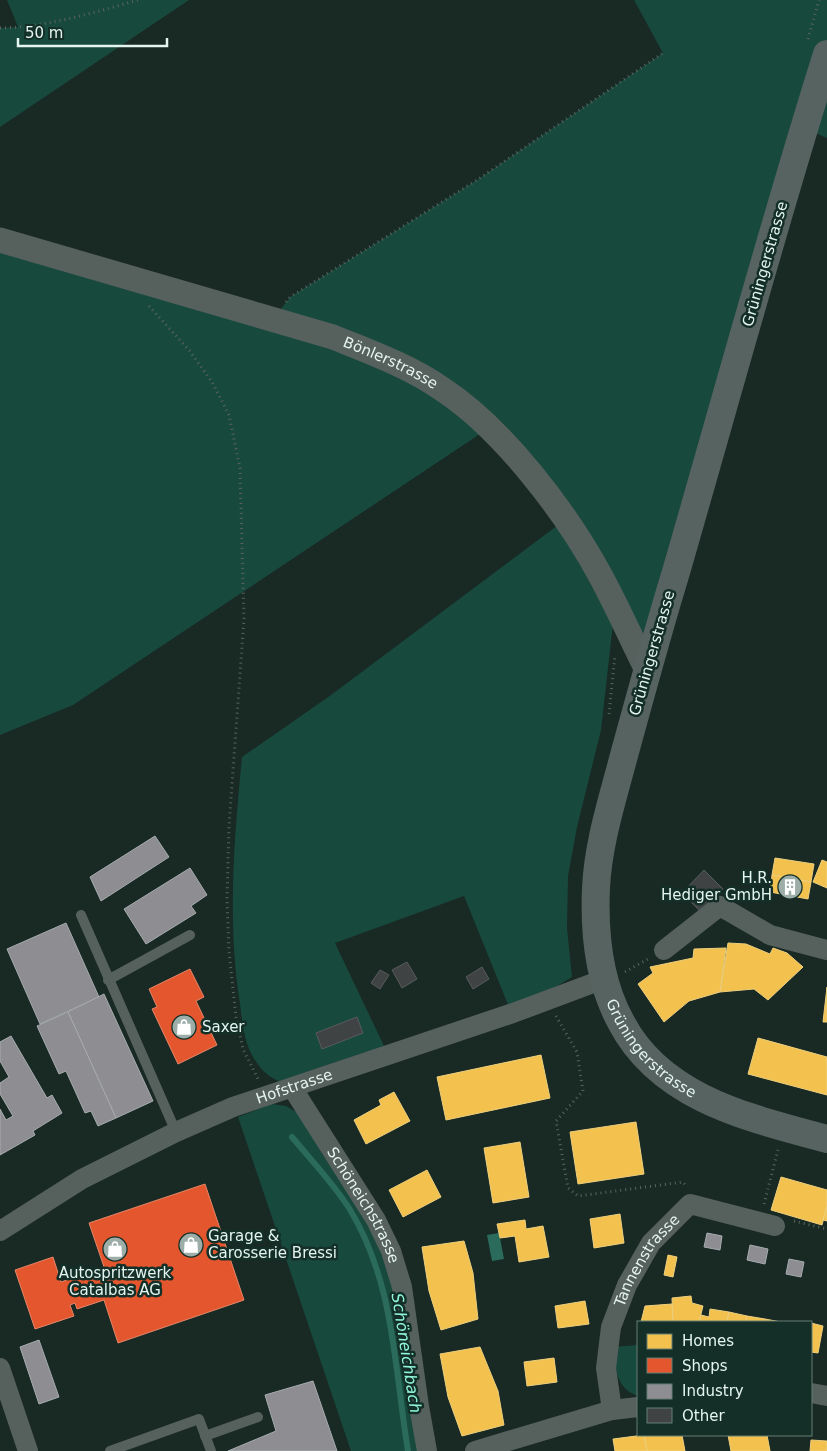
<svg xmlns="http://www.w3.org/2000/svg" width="827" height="1451" viewBox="0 0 827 1451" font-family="'DejaVu Sans',sans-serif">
<rect width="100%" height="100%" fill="#192924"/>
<!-- green -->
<g fill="#18493d">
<path d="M7,0H189L0,127V28L18,27Z"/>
<path d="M634,0H827V138L804,128L647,670L600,575L483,432L73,705L0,735V240L274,318L290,297L477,180L663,53Z"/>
<path d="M558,525L613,624L601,730L577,827L568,876L567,928L572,977L549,991L509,1007L464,896L335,943L385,1048L282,1082C268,1078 259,1068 252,1055C244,1041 242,1020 240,1004C227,922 234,839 242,757L331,695Z"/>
<path d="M272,1104L286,1106L298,1113L324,1157L360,1205L389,1266L421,1451H351L238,1117Z"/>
<path d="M638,1345V1396C615,1388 616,1368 613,1347Z"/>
</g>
<!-- water -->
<path fill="#2b6b5b" d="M499,1233L504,1259L492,1261L487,1235Z"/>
<!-- homes -->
<g fill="#f2c14e" stroke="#eed07e">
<path d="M775,858L814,864L811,882L772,875Z"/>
<path d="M822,860L827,862V888L813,882Z"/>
<path d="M772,875L811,882L808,899L770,892Z"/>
<path d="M728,943L746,944L770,954L773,948L787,953L803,967L768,1000L754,989L720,992Z"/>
<path d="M726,948L720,992L689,1001L664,1022L638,984L653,973L650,967L693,958L694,949Z"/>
<path d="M827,987V1022H823Z"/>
<path d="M758,1038L827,1057V1095L748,1074Z"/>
<path d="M541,1055L550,1098L446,1120L437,1077Z"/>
<path d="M394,1092L410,1121L366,1144L354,1120L381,1105L379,1100Z"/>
<path d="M636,1122L644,1174L578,1184L570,1132Z"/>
<path d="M520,1142L529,1197L493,1203L484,1148Z"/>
<path d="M427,1170L441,1197L403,1217L389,1190Z"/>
<path d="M781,1177L827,1190V1206L822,1225L771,1210Z"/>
<path d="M827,1206V1221L823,1220Z"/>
<path d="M620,1214L624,1243L594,1248L590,1219Z"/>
<path d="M525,1220L526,1229L543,1226L549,1257L519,1262L515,1236L500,1238L497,1224Z"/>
<path d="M464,1241L473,1273L478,1319L441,1330L429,1291L422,1247Z"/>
<path d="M668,1255L677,1257L673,1277L664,1275Z"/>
<path d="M691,1296L692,1303L703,1306L699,1322H673L672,1298Z"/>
<path d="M585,1301L589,1324L558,1328L555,1306Z"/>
<path d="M672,1304L673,1322H641L645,1306Z"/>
<path d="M710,1309L729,1312L727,1322H699L701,1315L709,1317Z"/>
<path d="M729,1312L747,1316L746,1322H727Z"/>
<path d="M747,1316L765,1319L764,1322H746Z"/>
<path d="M765,1319L781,1322H764Z"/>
<path d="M811,1323L823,1326L818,1353L811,1352Z"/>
<path d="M480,1347L498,1391L504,1425L462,1436L448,1397L440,1354Z"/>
<path d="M554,1358L557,1382L527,1386L524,1362Z"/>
<path d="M644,1435H682L685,1451H647Z"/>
<path d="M644,1435L647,1451H615L613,1439Z"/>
<path d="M728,1435H767L770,1451H731Z"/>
<path d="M811,1440L827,1441V1451H810Z"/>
</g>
<!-- shops -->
<g fill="#e4572e" stroke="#e48668">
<path d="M190,969L204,997L196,1001L217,1045L178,1064L152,1009L157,1007L149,989Z"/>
<path d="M205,1184L244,1300L118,1343L104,1300L77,1309L75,1303L70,1305L74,1316L35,1329L15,1270L53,1257L61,1282L104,1267L89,1223Z"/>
</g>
<!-- industry -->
<g fill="#8d8d92" stroke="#a7acae">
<path d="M155,836L169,857L101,901L90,877Z"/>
<path d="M190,868L207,895L191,906L196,913L146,944L124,909Z"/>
<path d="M66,923L99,997L40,1024L7,949Z"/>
<path d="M104,994L153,1101L116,1118L68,1012Z"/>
<path d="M68,1012L116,1118L98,1126L91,1111L85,1113L66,1071L59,1074L37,1026Z"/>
<path d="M11,1036L47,1098L52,1095L62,1113L33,1131L35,1135L0,1155V1109L6,1120L13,1116L0,1094V1083L9,1077L0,1061V1042Z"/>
<path d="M707,1233L722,1236L720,1250L704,1247Z"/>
<path d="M750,1245L768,1249L765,1264L747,1260Z"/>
<path d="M789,1259L804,1262L801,1277L786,1274Z"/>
<path d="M39,1340L59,1397L39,1404L20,1347Z"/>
<path d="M313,1381L337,1451H228L276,1431L265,1395Z"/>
</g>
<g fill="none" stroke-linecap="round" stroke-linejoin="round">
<!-- stream -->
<path stroke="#2b6b5b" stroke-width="6" d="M292,1137C311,1160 333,1183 349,1208C395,1283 394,1367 408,1451"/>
</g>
<!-- building -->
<g fill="#3f4343" stroke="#585b5c">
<path d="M704,870L723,889L701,912L682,893Z"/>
<path d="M407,962L417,979L402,988L392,970Z"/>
<path d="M482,967L489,979L473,989L466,977Z"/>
<path d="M380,970L389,975L380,989L371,983Z"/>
<path d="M357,1017L363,1033L322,1049L316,1033Z"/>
</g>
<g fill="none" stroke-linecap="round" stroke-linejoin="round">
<!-- path -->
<g stroke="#5a6460" stroke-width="3" stroke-dasharray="1 4" stroke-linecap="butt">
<path d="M0,28C47,27 93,13 138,0"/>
<path d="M808,39L819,0"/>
<path d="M286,302L290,297L477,180L663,53"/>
<path d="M149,306L189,350L212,382L229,415L240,468L244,619L229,826L227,899L229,952L236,1017L243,1049L258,1079"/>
<path d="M609,714L615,655"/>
<path d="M625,972L648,959"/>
<path d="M556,1016L577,1052L583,1091L556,1121L568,1188L578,1196L683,1182L686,1186"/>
<path d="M764,1204L778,1150"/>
<path d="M794,1221L827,1229"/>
</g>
<!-- service -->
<g stroke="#56615e" stroke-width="10">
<path d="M81,915L176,1132"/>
<path d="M108,980L190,935"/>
<path d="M205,1436L258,1417"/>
<path d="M110,1451L199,1419L211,1451"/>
</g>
<!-- minor -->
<g stroke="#56615e" stroke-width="20">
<path d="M664,950L720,906L770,935L827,950"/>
<path id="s1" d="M293,1089L376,1220L391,1251L402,1287L419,1406L427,1451"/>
<path id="s2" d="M0,1231L82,1179L176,1132L233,1107L513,1013L604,979"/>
<path d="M0,1368L28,1451"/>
<path d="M811,1393L827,1396"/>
<path id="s3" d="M612,1410L606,1368L611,1327L627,1285L651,1243L690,1204L775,1226"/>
<path d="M475,1451L612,1410L638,1407"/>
</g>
<!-- tertiary -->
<path stroke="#56615e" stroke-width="25" id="s4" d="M0,240L333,337C370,352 409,366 442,389C502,428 566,512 600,575C617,606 631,638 647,670"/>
<!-- secondary -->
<path stroke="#566360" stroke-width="28" id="s5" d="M827,54C773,226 726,399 676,572C657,634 640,697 623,759C612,801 598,844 596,888C594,933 599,982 621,1022C661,1099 750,1118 827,1139"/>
</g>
<!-- icons -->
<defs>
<symbol id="building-disc" viewBox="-11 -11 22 22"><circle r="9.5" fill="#9dada8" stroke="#132f27"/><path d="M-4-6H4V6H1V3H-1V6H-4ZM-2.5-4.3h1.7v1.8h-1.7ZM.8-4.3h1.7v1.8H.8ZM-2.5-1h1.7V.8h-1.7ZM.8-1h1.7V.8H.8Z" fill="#fff"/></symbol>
<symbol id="shop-disc" viewBox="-11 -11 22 22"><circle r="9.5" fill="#9dada8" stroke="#132f27"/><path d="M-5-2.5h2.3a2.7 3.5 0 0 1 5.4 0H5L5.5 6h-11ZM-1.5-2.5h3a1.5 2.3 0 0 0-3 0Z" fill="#fff"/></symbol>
</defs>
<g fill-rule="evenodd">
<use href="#building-disc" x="776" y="873" width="28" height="28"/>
<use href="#shop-disc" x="170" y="1013" width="28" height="28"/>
<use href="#shop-disc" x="177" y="1231" width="28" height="28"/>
<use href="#shop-disc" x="101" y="1235" width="28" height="28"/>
</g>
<g text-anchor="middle" stroke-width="5" stroke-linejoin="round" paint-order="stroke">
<!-- street labels -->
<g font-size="15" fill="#e4f4ef" stroke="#132f27">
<text transform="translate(765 264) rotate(-74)" y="5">Grüningerstrasse</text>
<text dy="5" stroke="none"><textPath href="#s4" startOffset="410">Bönlerstrasse</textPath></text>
<text transform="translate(652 653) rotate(-74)" y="5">Grüningerstrasse</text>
<text dy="5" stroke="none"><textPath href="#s5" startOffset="1044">Grüningerstrasse</textPath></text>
<text dy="5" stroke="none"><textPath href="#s2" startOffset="329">Hofstrasse</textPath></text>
<text dy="5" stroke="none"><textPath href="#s1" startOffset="136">Schöneichstrasse</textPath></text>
<text dy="5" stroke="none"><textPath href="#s3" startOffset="160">Tannenstrasse</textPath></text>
</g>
<!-- poi labels -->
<g font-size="15" fill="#e4f4ef" stroke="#132f27" text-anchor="start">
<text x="772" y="883" text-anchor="end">H.R.<tspan x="772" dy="17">Hediger GmbH</tspan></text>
<text x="202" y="1032">Saxer</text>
<text x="208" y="1241">Garage &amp;<tspan x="208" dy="17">Carosserie Bressi</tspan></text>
<text x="115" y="1278" text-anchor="middle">Autospritzwerk<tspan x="115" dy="17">Catalbas AG</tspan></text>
</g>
<!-- water labels -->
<g font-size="16" font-style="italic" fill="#90f6da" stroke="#132f27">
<text transform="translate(407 1353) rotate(81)" y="6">Schöneichbach</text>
</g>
</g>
<!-- legend -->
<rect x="637" y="1321" width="175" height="115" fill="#132f27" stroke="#677e77"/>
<rect x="647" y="1334" width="25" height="15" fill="#f2c14e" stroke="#677e77"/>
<text x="682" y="1346" font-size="15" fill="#e4f4ef">Homes</text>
<rect x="647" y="1358" width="25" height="15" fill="#e4572e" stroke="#677e77"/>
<text x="682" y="1371" font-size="15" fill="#e4f4ef">Shops</text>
<rect x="647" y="1384" width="25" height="15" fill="#8d8d92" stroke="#677e77"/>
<text x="682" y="1396" font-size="15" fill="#e4f4ef">Industry</text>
<rect x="647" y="1408" width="25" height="15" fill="#3f4343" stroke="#677e77"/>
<text x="682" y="1421" font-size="15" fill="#e4f4ef">Other</text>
<!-- scale -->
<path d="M18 38v8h149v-8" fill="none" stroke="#e4f4ef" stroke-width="2.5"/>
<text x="25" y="38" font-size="15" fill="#e4f4ef" stroke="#132f27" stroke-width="4" paint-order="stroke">50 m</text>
</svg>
